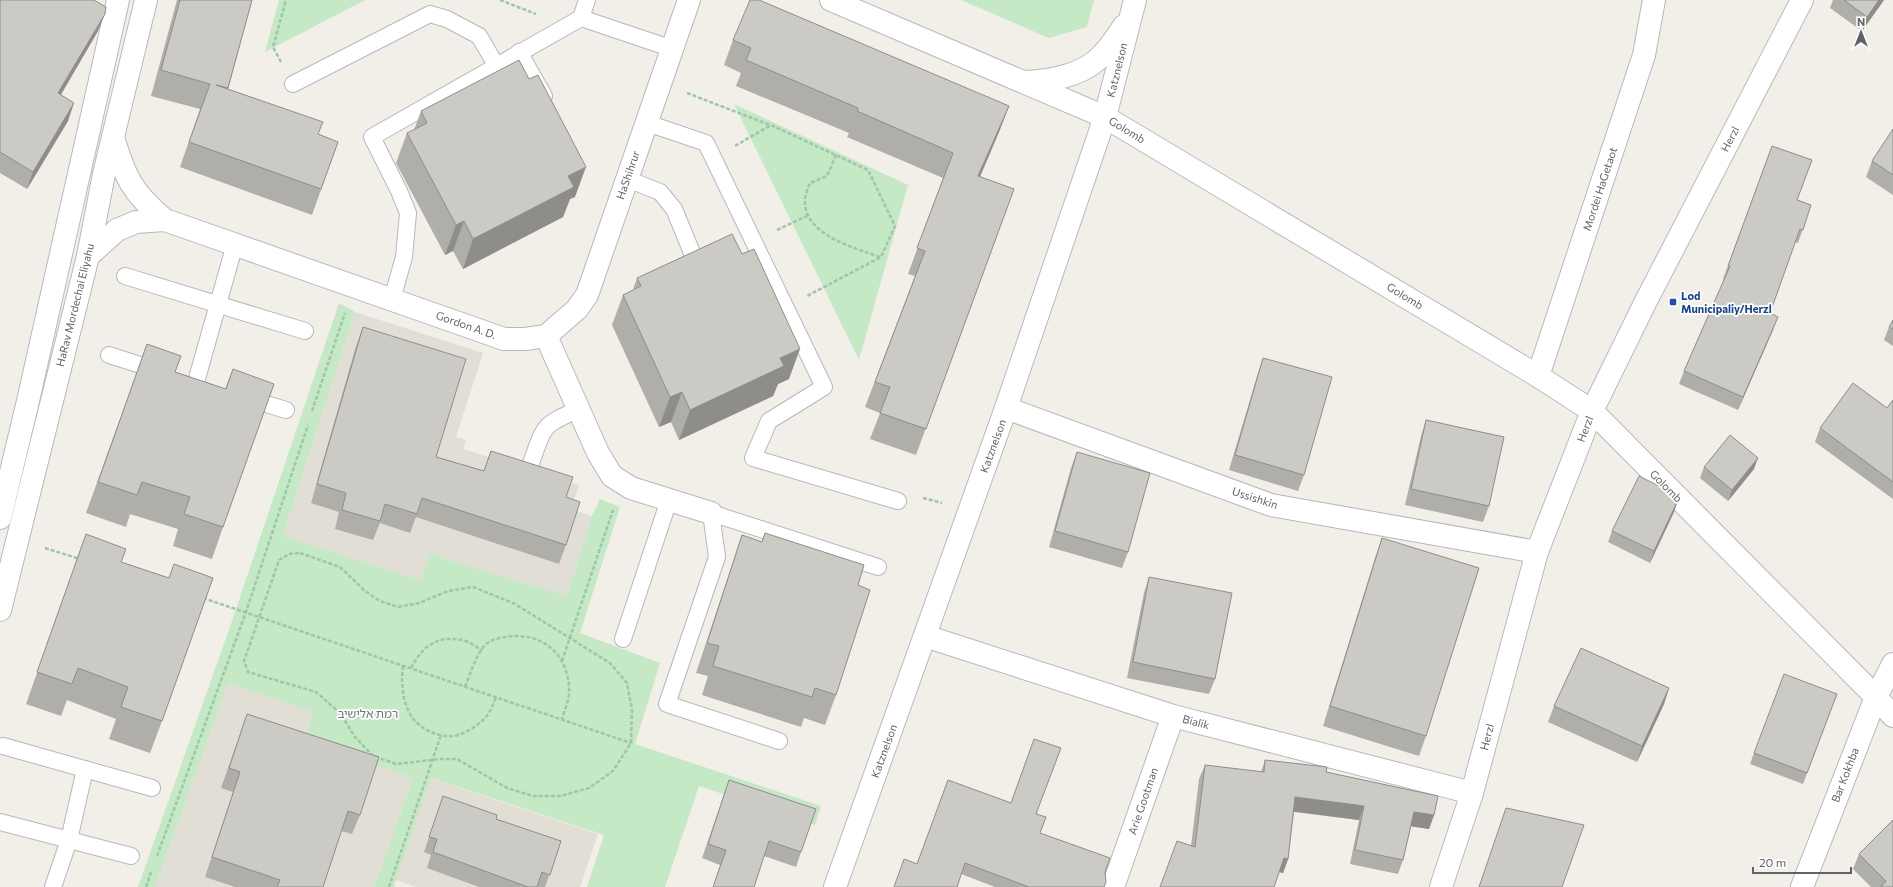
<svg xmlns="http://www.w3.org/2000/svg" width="1893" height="887" viewBox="0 0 1893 887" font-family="Commissioner,'Noto Sans Hebrew',sans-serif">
<rect width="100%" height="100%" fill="#f1efe8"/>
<!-- education -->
<g fill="#e1ded6">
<path d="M355,312L483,353L456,437L466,440L463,449L579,485L571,509L592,516L567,596L430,554L421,580L283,536Z"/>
<path d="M228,682L313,712L303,740L413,778L374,887H155Z"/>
<path d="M430,778L598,834L580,887H416L396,880Z"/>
</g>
<!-- green -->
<g fill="#c5e8c5">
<path d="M279,0H365L265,52Z"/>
<path d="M961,0H1094L1087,27L1049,38Z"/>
<path d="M734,104L908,185L859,360Z"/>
<path d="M339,303L355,312L283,536L421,580L430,554L567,596L592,516L600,499L620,507L580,633L660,663L635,744L821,806L815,825L699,786L665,887H587L604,835L431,778L394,887H374L413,778L303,740L313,712L228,683L155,887H138L231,624Z"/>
</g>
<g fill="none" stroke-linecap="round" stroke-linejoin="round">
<defs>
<g id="lane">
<path d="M581,18L673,49"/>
<path d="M519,52L544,96"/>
<path d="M293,84L430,14L447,19L479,36L496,65"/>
<path d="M647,123L706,143L824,387L769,421L753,458L898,501"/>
<path d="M627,179L660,192L674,209L697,265"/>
<path d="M125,276L305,331"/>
<path d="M392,299L404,257L408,213L399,191L372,137L581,18L587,0"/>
<path d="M109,355L159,371"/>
<path d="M196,382L235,244"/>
<path d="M246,398L286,410"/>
<path d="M531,463C545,425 541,426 579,409"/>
<path d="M623,639L669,500"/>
<path d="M779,741L667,704L717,557L711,513L878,567"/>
<path d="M3,746L152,788"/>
<path d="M0,822L131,856"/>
<path d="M53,887L69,840L85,769"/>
</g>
<g id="street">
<path d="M113,137C125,177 132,193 165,220L504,339H525L546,336L598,453L612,476L631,488L711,513"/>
<path d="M88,256L117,230L136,222L165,220"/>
<path d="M546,336L577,309L587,295L689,0"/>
<path d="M1538,376L1644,55L1654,0"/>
<path d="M1006,408L1271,505L1537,552"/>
<path d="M1592,411L1876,697L1893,716"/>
<path d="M925,636L1173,716L1472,793"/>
<path d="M1113,887L1173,716"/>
<path d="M1802,887L1876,697L1893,664"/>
</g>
<g id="secondary">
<path d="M831,0L1105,117L1538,376L1592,411"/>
<path d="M1025,82C1051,81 1085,75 1103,54C1111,46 1117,36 1124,26"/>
<path d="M0,518L28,401L118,0"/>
<path d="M0,610L88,256L104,174L146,0"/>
<path d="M835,887L1006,408L1105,117L1135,0"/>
<path d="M1441,887L1472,793L1537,552L1592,411L1645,303L1802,0"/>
</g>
</defs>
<!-- lane casing -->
<use href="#lane" stroke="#b5b8bc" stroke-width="18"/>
<!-- street casing -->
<use href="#street" stroke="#b5b8bc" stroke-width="24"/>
<!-- secondary casing -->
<use href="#secondary" stroke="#b6babf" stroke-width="24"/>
<!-- path -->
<g stroke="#9cc7a9" stroke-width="2.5" stroke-dasharray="4 2" stroke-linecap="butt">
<path d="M500,0L536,14"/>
<path d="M281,62L273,47L286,0"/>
<path d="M687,93L770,125"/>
<path d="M735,146L771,125L868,170L895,226L881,257L807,296"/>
<path d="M836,155L827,176L810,183C808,188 805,195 805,200C803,235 855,248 880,257"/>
<path d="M777,230L807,216"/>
<path d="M312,411L345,313"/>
<path d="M923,498L942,503"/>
<path d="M45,548L80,559"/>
<path d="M300,553L340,567L365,591L380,601L398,607L419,603L448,591L473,587L515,604L610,663L627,683L632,710L631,743L613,771L589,788L560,796H533L507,788L457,759H440L396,764L373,756L355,737L340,713L316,692L248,672L244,661L279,560L289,554Z"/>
<path d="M203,598L631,743"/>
<path d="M562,661L613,510"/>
<path d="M403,666C401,682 402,699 410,714C418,729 442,740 458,735C466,733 478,725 484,719C490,714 493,704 496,697"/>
<path d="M411,668C422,647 436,635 462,640C469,641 476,647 482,650"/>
<path d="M465,687C471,672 475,657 485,645C492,638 504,637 514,636C549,635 571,661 569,695C568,703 564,712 562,719"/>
<path d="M157,856L246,612L308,425"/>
<path d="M146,887L151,872"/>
<path d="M389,887L441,735"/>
</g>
<!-- lane -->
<use href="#lane" stroke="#fff" stroke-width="16"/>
<!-- street -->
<use href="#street" stroke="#fff" stroke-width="22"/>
<!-- secondary -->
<use href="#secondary" stroke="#fff" stroke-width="22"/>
</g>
<!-- wall -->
<g fill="#afaea9">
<path d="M0,0L98,31L61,95L68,121L27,189L0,173Z"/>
<path d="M177,0H252L228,89L318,134L338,142L312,215L180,167L200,109L151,96Z"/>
<path d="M1833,0H1884L1862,31L1830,8Z"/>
<path d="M733,40L1009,106L999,132L980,177L1014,189L916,455L870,439L880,413L865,407L915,276L908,274L943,178L847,137L849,133L736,86L741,73L724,65Z"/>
<path d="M421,111L575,197L570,199L563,217L463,269L453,251L445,255L396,163L407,133L414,130Z"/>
<path d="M1893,129V195L1866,177L1872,161Z"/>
<path d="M1772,146L1798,200L1811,205L1798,243L1795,242L1770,313L1773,330L1738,410L1679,384L1684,371L1725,279H1723Z"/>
<path d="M637,278L789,379L778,384L773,396L679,440L671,422L659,427L612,325L623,295L633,290Z"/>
<path d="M1893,320V346L1884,340L1889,327Z"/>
<path d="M363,327L436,457L484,471L491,451L566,497V545L559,564L416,517L410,533L380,523L373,540L335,529L339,512L311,503L356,346Z"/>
<path d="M147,344L175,372L225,389L233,369L223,527L212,559L173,546L178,529L130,514L126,527L86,513Z"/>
<path d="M1263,358L1304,475L1298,491L1229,470L1258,373Z"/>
<path d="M1893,400V499L1815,442L1820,428L1887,408Z"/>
<path d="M1426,420L1489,506L1483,522L1405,505L1421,436Z"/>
<path d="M1077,452L1128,552L1122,568L1049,547L1071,468Z"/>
<path d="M1704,467L1754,469L1728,501L1700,478Z"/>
<path d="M1678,500L1674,512L1650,563L1608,542L1612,531Z"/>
<path d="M765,533L858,585L836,695L825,725L804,718L801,727L702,695L708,676L696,673L742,535L762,542Z"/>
<path d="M86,534L121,562L162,721L150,753L109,739L116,719L67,700L61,716L26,704Z"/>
<path d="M1382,538L1426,736L1419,756L1323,726L1375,558Z"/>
<path d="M1149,577L1215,679L1209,694L1127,678L1144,593Z"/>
<path d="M1669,688L1664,704L1637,762L1548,722L1554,706Z"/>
<path d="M1837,694L1803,784L1750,764L1754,753Z"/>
<path d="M247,714L360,815L352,834L341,831L323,887H235L205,877L233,792L221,788Z"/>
<path d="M1265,760L1326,772L1434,815L1429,829L1411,826L1403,860L1398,874L1350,864L1359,820L1294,812L1288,859L1283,873L1191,846L1199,779L1205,765L1261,772Z"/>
<path d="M729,780L801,852L796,867L764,856L754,887H713L720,865L702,858Z"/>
<path d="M443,796L496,819L561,841L545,887H479L427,868L431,855L424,852Z"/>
<path d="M1036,814L1040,833L1105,872L1104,887H995L961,874L917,864Z"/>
<path d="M1859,854L1893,887H1871L1853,869Z"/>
</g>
<!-- shaded-wall -->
<g fill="#8f8d8a">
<path d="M1879,0H1884L1862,31L1867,17Z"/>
<path d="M105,14L98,31L51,111L58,93Z"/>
<path d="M74,103L68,121L27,189L33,172Z"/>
<path d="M1009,106L999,132L969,202L978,176Z"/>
<path d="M586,167L575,197L570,199L563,217L463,269L473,239L568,176Z"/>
<path d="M464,221L453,251L445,255L456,225Z"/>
<path d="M1778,317L1773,330L1738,410L1743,397Z"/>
<path d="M800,349L789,379L778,384L773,396L679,440L690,410L780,358Z"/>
<path d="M682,392L671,422L659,427L670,397Z"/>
<path d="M1758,458L1754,469L1728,501L1732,490Z"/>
<path d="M1678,500L1674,512L1650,563L1654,551Z"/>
<path d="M1669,688L1664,704L1637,762L1642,746Z"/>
<path d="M1295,797L1364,806L1359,820L1290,811Z"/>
<path d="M1414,812L1434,815L1429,829L1409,826Z"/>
<path d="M1284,858L1288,859L1283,873L1279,872Z"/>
</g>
<!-- building -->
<g fill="#cccac5" stroke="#8f8d8a">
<path d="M0,0H94L106,7L105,14L58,93L74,103L33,172L0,152Z"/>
<path d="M180,0H252L228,88L216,85L323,122L318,134L338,142L321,189L189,142L210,84L161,70Z"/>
<path d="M750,0H759L1009,106L978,176L1014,189L926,429L880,413L890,387L875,382L925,251L917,248L953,153L857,111L858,108L746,60L751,48L733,40Z"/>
<path d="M1844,0H1879L1867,17Z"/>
<path d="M519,60L529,79L538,75L586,167L568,176L574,187L473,239L464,221L456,225L407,133L427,123L421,111Z"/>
<path d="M1893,129V175L1872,161Z"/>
<path d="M1772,146L1812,160L1797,200L1811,205L1803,230L1800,229L1770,313L1778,317L1743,397L1684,371L1730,266H1728Z"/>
<path d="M732,234L742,254L754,249L800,349L780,358L784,366L690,410L682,392L670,397L623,295L641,286L637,278Z"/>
<path d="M1893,320V329L1889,327Z"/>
<path d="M363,327L466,359L436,457L484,471L491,451L573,477L566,497L580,502L566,545L422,498L417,514L385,504L380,521L342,510L346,493L317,484Z"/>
<path d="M147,344L181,356L175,372L226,389L233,369L274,384L223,527L184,514L190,497L142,482L137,495L98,482Z"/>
<path d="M1263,358L1332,377L1304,475L1235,455Z"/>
<path d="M1853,383L1887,408L1893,400V482L1820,428Z"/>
<path d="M1426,420L1504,437L1489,506L1411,489Z"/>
<path d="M1730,435L1758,458L1732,490L1704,467Z"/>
<path d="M1077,452L1150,473L1128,552L1055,531Z"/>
<path d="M1639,476L1669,491L1678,500L1654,551L1612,531Z"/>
<path d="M765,533L864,565L858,585L870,590L836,695L815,688L812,697L713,666L719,646L707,643L742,535L762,542Z"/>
<path d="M86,534L126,549L121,562L169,578L174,564L213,578L162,721L121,707L128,687L78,668L72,684L37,672Z"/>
<path d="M1382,538L1479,568L1426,736L1330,706Z"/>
<path d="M1149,577L1232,593L1215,679L1133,662Z"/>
<path d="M1581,648L1669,688L1642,746L1554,706Z"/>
<path d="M1784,674L1837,694L1807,773L1754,753Z"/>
<path d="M247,714L379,757L360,815L348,811L323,887H277L280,880L212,857L240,772L229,768Z"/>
<path d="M1034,739L1061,748L1036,814L1046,817L1040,833L1110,858L1105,872L1106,882L1104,887H1029L965,863L957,887H894L904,859L917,864L948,780L1011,803Z"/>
<path d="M1265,760L1327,767L1326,772L1438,796L1434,815L1414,812L1403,860L1355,850L1364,806L1295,797L1288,859L1284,858L1274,887H1160L1177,841L1195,847L1205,765L1264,772Z"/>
<path d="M729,780L816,809L801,852L769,841L754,887H713L726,850L708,844Z"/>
<path d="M443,796L497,815L496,819L561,841L550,875L542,872L537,887H528L433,852L437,839L429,837Z"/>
<path d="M1506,808L1584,825L1562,887H1479Z"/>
<path d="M1893,820V887H1881L1886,881L1859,854Z"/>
</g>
<!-- markers -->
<rect fill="#1a4fb4" stroke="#fff" stroke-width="1.5" x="1669" y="298" width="8" height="8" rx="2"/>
<g text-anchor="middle" stroke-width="3.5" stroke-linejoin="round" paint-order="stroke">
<!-- street labels -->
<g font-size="11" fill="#5f6368" stroke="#fff">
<text transform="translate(1117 70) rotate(-76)" y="4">Katznelson</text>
<text transform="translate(1127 130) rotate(31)" y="4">Golomb</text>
<text transform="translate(1730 139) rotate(-63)" y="4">Herzl</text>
<text transform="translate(628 175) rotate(-71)" y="4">HaShihrur</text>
<text transform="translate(1600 189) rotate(-72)" y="4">Mordei HaGetaot</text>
<text transform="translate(1405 296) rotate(31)" y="4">Golomb</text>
<text transform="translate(75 305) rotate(-76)" y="4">HaRav Mordechai Eliyahu</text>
<text transform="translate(466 325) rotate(19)" y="4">Gordon A. D.</text>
<text transform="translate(1585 429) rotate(-69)" y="4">Herzl</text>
<text transform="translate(993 446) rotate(-70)" y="4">Katznelson</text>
<text transform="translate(1666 486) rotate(45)" y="4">Golomb</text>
<text transform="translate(1255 498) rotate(18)" y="4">Ussishkin</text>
<text transform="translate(1196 722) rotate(15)" y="4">Bialik</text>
<text transform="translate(1487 737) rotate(-75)" y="4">Herzl</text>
<text transform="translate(884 751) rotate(-70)" y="4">Katznelson</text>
<text transform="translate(1845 775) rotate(-69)" y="4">Bar Kokhba</text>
<text transform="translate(1143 801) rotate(-71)" y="4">Arie Gootman</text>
</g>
<!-- transit labels -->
<g font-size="11" font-weight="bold" fill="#164399" stroke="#fff" text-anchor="start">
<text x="1681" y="300">Lod<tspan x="1681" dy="13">Municipaliy/Herzl</tspan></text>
</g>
<!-- neighbourhood labels -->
<g font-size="12" fill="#70757a" stroke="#fff">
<text x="368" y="718">רמת אלישיב</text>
</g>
</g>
<!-- north arrow -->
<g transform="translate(1861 32)" stroke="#ffffff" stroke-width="3" paint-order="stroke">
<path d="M0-3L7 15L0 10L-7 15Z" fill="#5f6368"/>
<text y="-6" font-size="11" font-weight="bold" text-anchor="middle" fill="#5f6368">N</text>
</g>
<!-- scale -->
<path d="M1753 867v6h98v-6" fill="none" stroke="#5f6368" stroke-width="2"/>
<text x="1759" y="867" font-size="12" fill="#5f6368" stroke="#ffffff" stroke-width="3" paint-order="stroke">20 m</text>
</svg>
